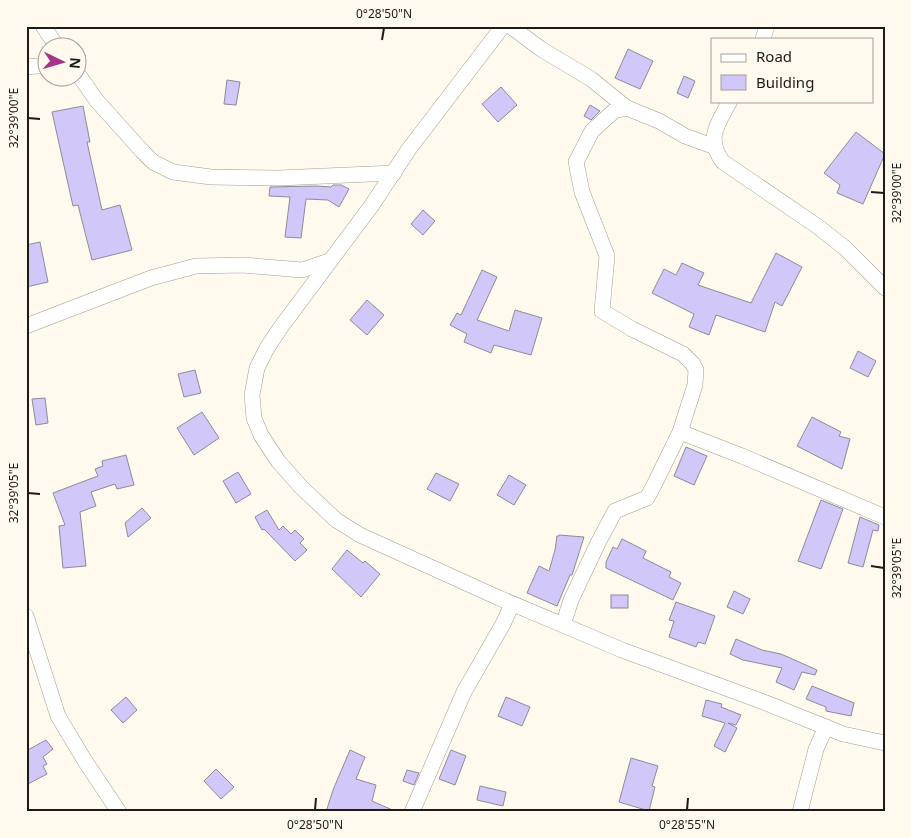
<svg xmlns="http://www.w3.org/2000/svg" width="911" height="838" viewBox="0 0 911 838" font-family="'Noto Sans',sans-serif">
<rect width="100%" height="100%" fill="#fff9ee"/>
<!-- building -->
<g fill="#d1c7f8" stroke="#8d8b98">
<path d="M628,49L653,61L640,89L615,78Z"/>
<path d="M684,76L695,81L688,98L677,93Z"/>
<path d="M227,80L240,82L236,105L224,104Z"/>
<path d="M501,87L517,105L498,122L482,104Z"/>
<path d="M590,105L600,111L591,120L584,116Z"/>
<path d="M83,106L90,142H87L102,210L120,205L132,250L92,260L78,205L73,206L52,112Z"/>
<path d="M856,132L885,154L863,204L837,193L840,185L824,173Z"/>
<path d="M333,185H341L349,189L339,207L328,200L306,199L301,238L285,237L290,197L269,196L270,187L316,186L331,187Z"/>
<path d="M423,210L435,221L423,235L411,224Z"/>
<path d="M40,242L48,282L26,287V245Z"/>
<path d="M776,253L802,267L782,306L775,302L765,332L716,315L709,335L689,327L694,314L652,293L664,269L676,275L682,263L704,273L698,285L751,303Z"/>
<path d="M482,270L497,277L477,320L509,331L515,310L542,318L531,355L494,345L491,353L464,342L467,334L450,325L457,313L461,315Z"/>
<path d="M367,300L384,315L367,335L350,320Z"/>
<path d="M858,351L876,361L868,377L850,368Z"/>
<path d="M195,370L201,393L184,397L178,374Z"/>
<path d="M45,398L48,423L36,425L32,399Z"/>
<path d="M202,412L219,438L194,455L177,428Z"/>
<path d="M812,417L841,432L839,436L850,439L842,469L797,446Z"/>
<path d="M686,447L707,456L694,485L674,476Z"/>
<path d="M126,455L134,485L117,489L115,484L91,492L96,506L80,512L86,566L63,568L59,526L65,525L53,493L98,476L95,469L103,466L102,461Z"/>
<path d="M238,472L251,494L236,503L223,481Z"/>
<path d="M436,473L459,484L450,501L427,489Z"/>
<path d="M509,475L526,485L514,505L497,495Z"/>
<path d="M821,500L843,509L821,569L798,561Z"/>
<path d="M142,508L151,518L128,537L125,523Z"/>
<path d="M267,510L279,530L283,526L291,534L295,530L304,539L300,543L307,550L295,561L264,529L262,530L255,517Z"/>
<path d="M860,517L879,525L878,531L873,530L863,567L848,563Z"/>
<path d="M559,535L584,537L572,575H570L557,606L527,593L539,566L549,571L555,550L557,536H559Z"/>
<path d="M622,539L646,551L643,558L671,572L669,577L681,583L673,600L606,568V562L613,547L617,549Z"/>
<path d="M347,550L363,563L365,561L380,574L361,597L332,569Z"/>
<path d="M734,591L750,599L743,614L727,607Z"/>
<rect x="611" y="595" width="17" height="13"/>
<path d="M676,602L715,616L705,644L698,642L696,647L669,637L674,621L669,620Z"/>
<path d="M736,639L762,650L781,654L817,670L815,675L802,672L794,690L776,682L782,668L743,660L730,654Z"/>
<path d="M812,686L854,703L851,716L826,711V707L806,699Z"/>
<path d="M126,697L137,710L123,723L111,710Z"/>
<path d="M506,697L530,707L522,726L498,716Z"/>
<path d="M706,700L722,704L721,707L741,715L736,725L728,723L737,728L725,752L714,746L725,723L702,716Z"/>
<path d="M46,740L53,749L43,757L47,764L43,766L47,774L26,785V751Z"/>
<path d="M350,750L365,757L356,779L376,785L372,801L397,812H326L333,790Z"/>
<path d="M451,750L466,756L455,785L439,779Z"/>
<path d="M631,758L658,766L652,786L655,787L649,811L619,802Z"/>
<path d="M216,769L234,787L221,799L204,781Z"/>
<path d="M407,770L419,773L414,785L403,781Z"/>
<path d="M480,786L506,792L503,806L477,800Z"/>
</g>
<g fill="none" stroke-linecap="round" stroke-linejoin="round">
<defs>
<g id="minor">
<path d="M43,26L58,48"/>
<path d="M503,26L409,149L372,205L281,327L267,348L257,368L252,395L254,418L261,435L278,461L301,487L336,520L360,535L499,598L622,650L761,701L843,734L885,743"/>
<path d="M510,26L541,49L591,79L627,108"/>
<path d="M763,39L767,26"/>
<path d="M26,67L48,65"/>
<path d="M78,74L97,101L142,151L153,162L173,172L211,177L279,178L394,173"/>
<path d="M730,101C718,123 705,139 723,162L817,226L845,248L885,288"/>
<path d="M26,326L151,278L196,266L243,265L302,270L329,261"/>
<path d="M680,432L742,456L885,517"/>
<path d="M26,616L58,716L85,761L119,812"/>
<path d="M563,625L571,600L598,543L615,511L647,498L654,485L680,432L695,385L696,370L693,364L683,354L632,329L602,311L607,256L582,192L576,162L592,131L614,111L627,108L659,121L685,136L715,147"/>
<path d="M412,812L464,692L503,624L512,604"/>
<path d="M800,812L816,749L826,727"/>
</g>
</defs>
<!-- minor casing -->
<use href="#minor" stroke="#a49d91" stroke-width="16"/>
<!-- minor -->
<use href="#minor" stroke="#fff" stroke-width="15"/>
</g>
<!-- ticks -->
<path fill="none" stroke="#1e1b16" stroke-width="2" d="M382,40L384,28M28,118L40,119M871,192L884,193M28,493L40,494M871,566L884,568M315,810L316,798M687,810L688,798"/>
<!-- border -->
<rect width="911" height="838" fill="none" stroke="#fff9ee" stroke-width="55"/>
<!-- legend -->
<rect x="711" y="38" width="162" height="65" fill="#fff9ee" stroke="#a5a098"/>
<rect x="721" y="54" width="25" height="8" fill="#ffffff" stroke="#a5a098"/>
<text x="756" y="62" font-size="15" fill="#1e1b16">Road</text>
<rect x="721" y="75" width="25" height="15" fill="#d1c7f8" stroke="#a5a098"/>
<text x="756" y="88" font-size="15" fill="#1e1b16">Building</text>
<!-- north arrow -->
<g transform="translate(62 62) rotate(95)"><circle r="24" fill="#fff9ee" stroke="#a5a098"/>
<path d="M0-4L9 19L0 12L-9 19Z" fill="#a8328a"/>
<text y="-8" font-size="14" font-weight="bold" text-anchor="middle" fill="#1e1b16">N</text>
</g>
<rect x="28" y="28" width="856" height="782" fill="none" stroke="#1e1b16" stroke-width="2"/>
<g font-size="12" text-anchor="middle" fill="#1e1b16">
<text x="384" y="18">0°28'50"N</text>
<text transform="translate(14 118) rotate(-90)" y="4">32°39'00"E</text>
<text transform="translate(897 193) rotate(-90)" y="4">32°39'00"E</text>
<text transform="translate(14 493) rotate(-90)" y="4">32°39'05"E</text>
<text transform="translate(897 568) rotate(-90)" y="4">32°39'05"E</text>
<text x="315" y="829">0°28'50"N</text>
<text x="687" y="829">0°28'55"N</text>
</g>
</svg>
